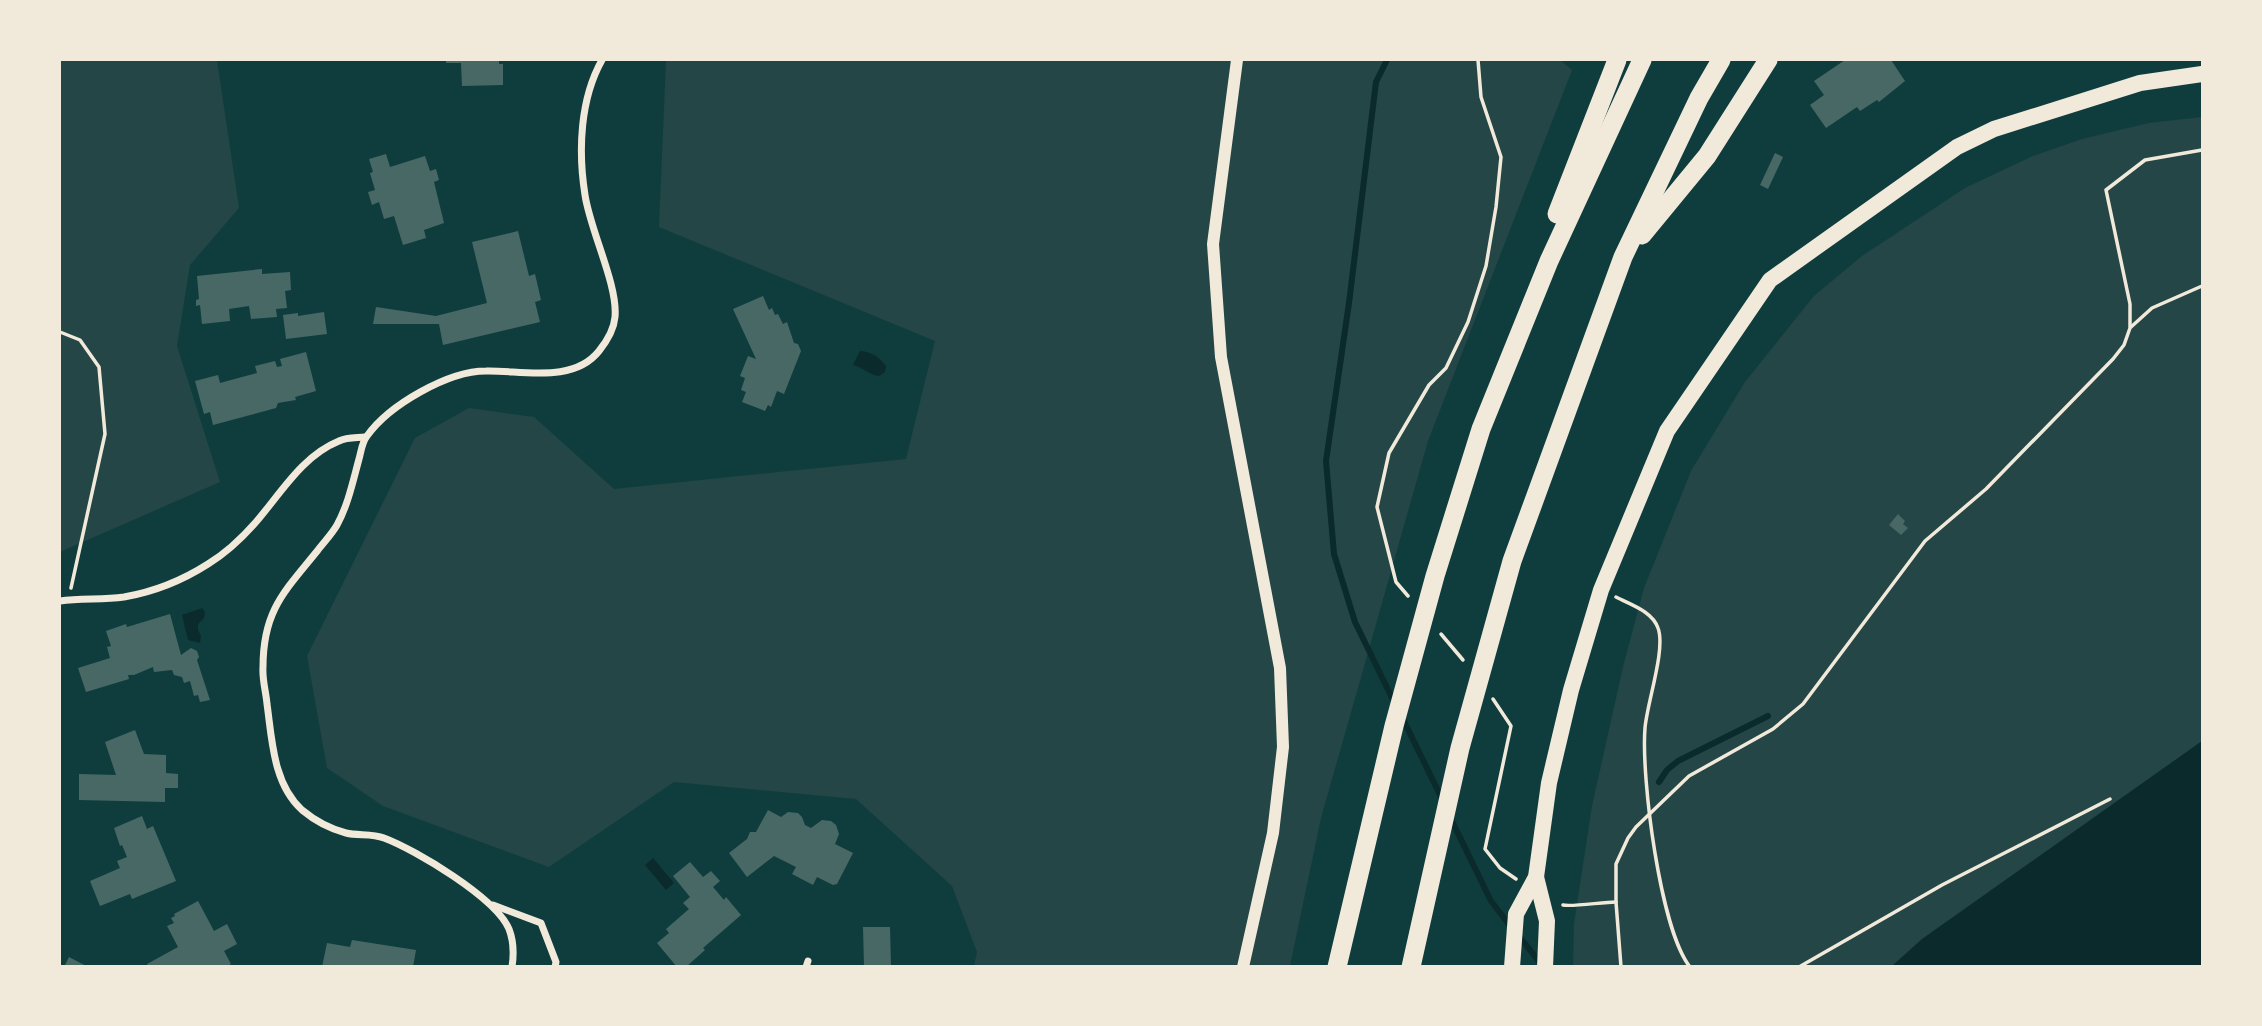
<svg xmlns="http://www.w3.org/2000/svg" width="2262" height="1026" viewBox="0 0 2262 1026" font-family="'Golos Text',sans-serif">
<rect width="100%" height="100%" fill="#0f3d3e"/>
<!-- green -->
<g fill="#244646">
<path d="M60,60H217L239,208L190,265L177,346L220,482L60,552Z"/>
<path d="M669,60H1560L1572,70L1428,441L1321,818L1290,966H974L977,952L952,886L856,799L674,782L549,867L383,806L327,768L307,656L415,438L469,408L534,417L614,489L906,459L935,341L659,227L666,62Z"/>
<path d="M2202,117V966L1573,967L1574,924L1592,806L1623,667L1644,588L1691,471L1745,382L1814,296L1862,256L1965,188L2033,156L2082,139L2149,123Z"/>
</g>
<!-- water -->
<g fill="#0a2a2b">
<path d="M860,351C872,352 879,357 886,366L885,372L879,376C869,375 864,368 853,365Z"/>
<path d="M202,608L205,612L204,618L198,624V630L201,636L200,643L188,640L182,615Z"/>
<path d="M2202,741V966H1892L1922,939Z"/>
<path d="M653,858L674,883L666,890L645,865Z"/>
</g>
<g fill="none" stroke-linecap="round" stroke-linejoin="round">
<!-- stream -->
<g stroke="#0a2a2b" stroke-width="6">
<path d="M1387,60L1376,82L1349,303L1326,461L1334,554L1355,622L1395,704"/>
<path d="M1402,717L1443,801"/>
<path d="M1659,782L1667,770L1678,761L1768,716"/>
<path d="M1450,817L1491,901L1511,927"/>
<path d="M1518,935L1542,965"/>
</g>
</g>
<!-- building -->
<g fill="#486865">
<path d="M446,60H499V64H503V85L462,86L461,63H446Z"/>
<path d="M1845,60H1891L1905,81L1879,102L1877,100L1860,111L1857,107L1826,128L1810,105L1824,95L1814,81Z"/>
<path d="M1775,153L1783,157L1768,189L1760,185Z"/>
<path d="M386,154L390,167L425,156L430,171L436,169L439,180L434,182L444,223L424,230L426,238L403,245L394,216L384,219L379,202L372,205L368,192L375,190L370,173L373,172L369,159Z"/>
<path d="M518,231L529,276L535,274L541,300L535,302L540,322L443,345L439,324H373L376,307L436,316L487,303L472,242Z"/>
<path d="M262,269V274L290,272L291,290L285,291L287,308L276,309L277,317L251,319L249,306L229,309L230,321L202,324L200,305L196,306V300L199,299L197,276Z"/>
<path d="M763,296L769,310L772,308L775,315L778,314L783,324L787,322L794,343L798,344L801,351L784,394L777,391L771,407L768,405L765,411L742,402L746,392L741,390L745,378L740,376L748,356L756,359L733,309Z"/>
<path d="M324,312L327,334L286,339L283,315L298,313V316Z"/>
<path d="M306,352L316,391L295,397L296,400L278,403L276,408L213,425L210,412L204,414L195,381L218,375L220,383L257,373L255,366L275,361L277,367L282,366L280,359Z"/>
<path d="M1898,514L1905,521L1903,524L1908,528L1901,535L1889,525Z"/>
<path d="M170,614L181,655L191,648L197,651L199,657L197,660L210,700L200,702L198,695L194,696L190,681L184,683L182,677L174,675L172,670L154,672L153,667L134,675H128L129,679L86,692L78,668L110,658L107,647L111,646L106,631L126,624L127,627Z"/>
<path d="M135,730L144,754L166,755V773L178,774V788H165V802L79,800V774L116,775L105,742Z"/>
<path d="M768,810L781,817L788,812L798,813L802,817L805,825L811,828L822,820L831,821L836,825L839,834L835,844L853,853L837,884L833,885L817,877L813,885L792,874L796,867L774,856L747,877L729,853L747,839L750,832H756Z"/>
<path d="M142,816L147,829L153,826L176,881L132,899L130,894L100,906L90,881L120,868L117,861L127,857L122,845L120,846L114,828Z"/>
<path d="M690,862L703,877L711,871L720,881L713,887L724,900L726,897L741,915L703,948L705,950L686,967H677L657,943L669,933L666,929L689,909L683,903L690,897L673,876Z"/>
<path d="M198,901L214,931L227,924L237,944L224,951L231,964L226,967H148L147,964L178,947L167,926L174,923L171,918L175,916L174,914Z"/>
<path d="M863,927H890L891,967L864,966Z"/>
<path d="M352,940L416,950L413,967H322L327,943L350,947Z"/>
<path d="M69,957L88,967H64Z"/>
</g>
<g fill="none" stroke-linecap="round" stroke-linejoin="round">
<!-- path -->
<g stroke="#f1e9da" stroke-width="3.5">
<path d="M2131,327L2152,308L2202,286"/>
<path d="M60,332L80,340L99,367L105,434L71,588"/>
<path d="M1408,596L1396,582L1377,507L1389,453L1429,385L1446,368L1468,322L1486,266L1496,207L1501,157L1481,97L1478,60"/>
<path d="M1616,597C1631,605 1652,611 1658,628C1666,649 1647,703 1645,728C1641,777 1660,929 1690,967"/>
<path d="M1441,634L1463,660"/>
<path d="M1493,699L1511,726L1485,849L1500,868L1516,879"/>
<path d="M1563,905C1572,907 1603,902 1616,902"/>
<path d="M1621,967L1616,902V864L1628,838L1636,827L1689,776L1773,729L1803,704L1925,541L1986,489L2113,359L2124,345L2130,328V304L2106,190L2145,160L2202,150"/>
<path d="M1799,967L1942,885L2110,799"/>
</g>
<!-- minor -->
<g stroke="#f1e9da" stroke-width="7">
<path d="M60,601C81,598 102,600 124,597C153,592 183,580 208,564C226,553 242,538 256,522C281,493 302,456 339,441C347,437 357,438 365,437"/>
<path d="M493,905L541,923L556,962L555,967"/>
<path d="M512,967C514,954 514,942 509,929C496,898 416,850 384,838C372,833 358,836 346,833C331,829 314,820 302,810C273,784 272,739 267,704C266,692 262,679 263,667C263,610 285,591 318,550C324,542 332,534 337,525C348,505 353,481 359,459C361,452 362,442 367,436C389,405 448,371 486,371C521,370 573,384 599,351C607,341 614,329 615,317C618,285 590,230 585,195C578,151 580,99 602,60"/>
<path d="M806,967L808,961"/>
</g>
<!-- tertiary -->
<path stroke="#f1e9da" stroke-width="12" d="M1237,60L1213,244L1221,357L1280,668L1283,747L1273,833L1243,967"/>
<!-- primary -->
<g stroke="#f1e9da" stroke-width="16">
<path d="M1536,877L1547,921L1545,967"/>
<path d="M1512,967L1516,914L1536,877L1549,783L1571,690L1601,590L1667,431L1770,280L1957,147L1994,129L2140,83L2202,74"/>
</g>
<!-- motorway -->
<g stroke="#f1e9da" stroke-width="19">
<path d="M1557,214L1617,60"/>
<path d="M1642,235L1707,156L1768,60"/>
<path d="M1337,967L1394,726L1435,576L1481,429L1549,261L1642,60"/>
<path d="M1411,967L1460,748L1512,561L1623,257L1699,98L1721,60"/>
</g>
</g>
<!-- border -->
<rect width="2262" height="1026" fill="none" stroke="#f1e9da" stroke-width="122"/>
</svg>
